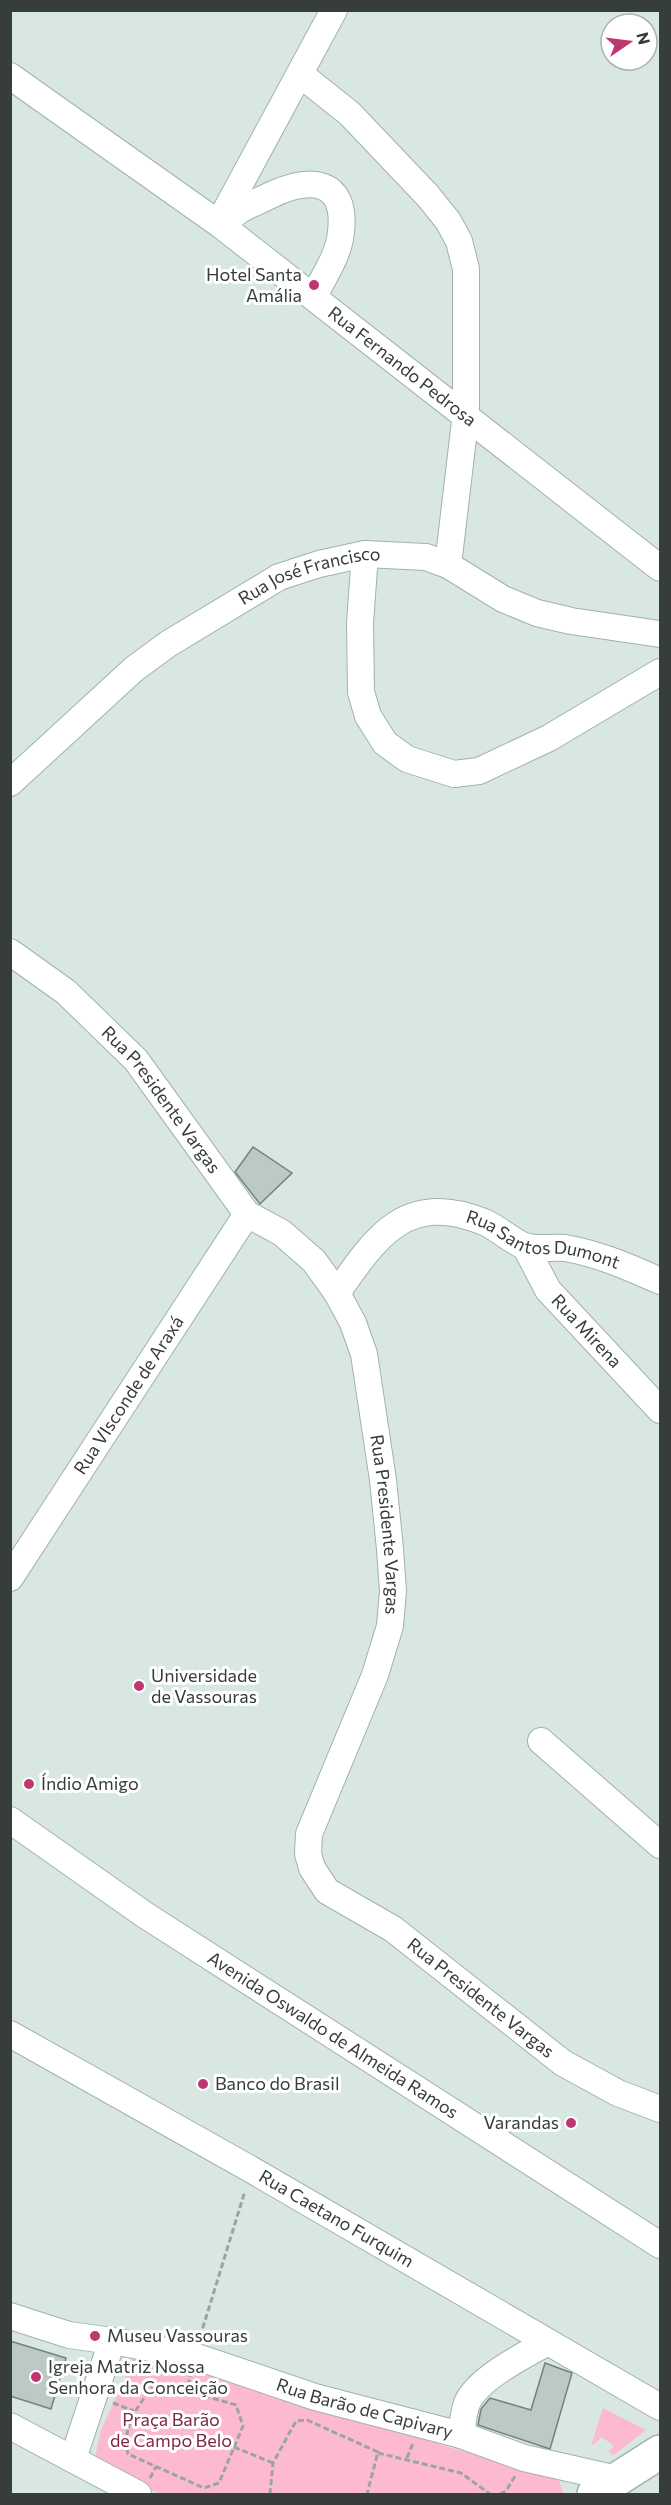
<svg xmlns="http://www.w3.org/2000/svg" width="671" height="2505" viewBox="0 0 671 2505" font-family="Commissioner,sans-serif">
<rect width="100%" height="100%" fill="#d8e8e0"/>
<!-- green -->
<g fill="#fdbace">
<path d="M136,2353L559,2480L563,2494H161L93,2466L101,2430Z"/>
<path d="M603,2408L646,2430L614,2455L608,2452L614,2446L602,2437L591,2446Z"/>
</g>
<!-- building -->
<g fill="#bbcbc3" stroke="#73827b" stroke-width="1.5">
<path d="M253,1147L292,1173L260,1204L235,1172Z"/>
<path d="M10,2341L66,2358L51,2409L10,2396Z"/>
<path d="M545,2363L572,2373L550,2449L478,2425L481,2409L490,2398L531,2410Z"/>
</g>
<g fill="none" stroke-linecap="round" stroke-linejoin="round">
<defs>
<g id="minor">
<path d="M300,74L350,114L428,196L448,221L459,241L466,269V413L448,565"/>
<path id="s1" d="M10,76L222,226L660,568"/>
<path d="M219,223L334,10"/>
<path d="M224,224C238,207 252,205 271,195C309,177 347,178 341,232C339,255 324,276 314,296"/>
<path d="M365,554L360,623L361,692L368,716L385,743L407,759L454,774L479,771L549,738L660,672"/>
<path id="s2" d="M10,783L134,669L168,644L279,577L319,564L365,554L426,557L448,565L503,599L537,613L571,621L660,634"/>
<path id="s3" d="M10,952L66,992L136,1060L247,1214L282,1233L314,1261L337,1293L353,1323L364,1354L383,1480L390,1549L393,1591L390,1626L375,1675L309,1834L308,1854L312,1868L327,1891L393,1929L563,2063L618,2093L660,2109"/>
<path id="s4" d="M525,1246L548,1290L660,1410"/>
<path id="s5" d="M337,1293C377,1235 407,1191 484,1222C498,1228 510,1240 524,1246C536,1250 552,1247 565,1248C599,1254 629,1267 660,1281"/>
<path id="s6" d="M10,1578L247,1214"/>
<path d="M541,1741L660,1845"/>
<path id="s7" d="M10,1820L145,1915L660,2245"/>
<path id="s8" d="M10,2034L252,2170L660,2407"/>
<path d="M10,2316L69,2335L112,2341L73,2459"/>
<path id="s9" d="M112,2341L194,2356L315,2397L461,2435L524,2458L617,2479"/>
<path d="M10,2426L138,2494"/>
<path d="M461,2435C463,2425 463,2413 467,2403C478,2378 525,2355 548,2342"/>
</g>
<path id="major" d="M594,2494L660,2452"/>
</defs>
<!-- minor casing -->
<use href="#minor" stroke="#a2b2aa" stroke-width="28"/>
<!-- major casing -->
<use href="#major" stroke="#a2b2aa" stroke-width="36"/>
<!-- path -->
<g stroke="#99a6a0" stroke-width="3" stroke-dasharray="6 3" stroke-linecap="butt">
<path d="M200,2337L245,2191"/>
<path d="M187,2391L236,2405L243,2426L219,2483L204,2488L128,2454C121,2426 139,2404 156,2383L187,2391L190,2375"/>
<path d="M113,2403L134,2411"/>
<path d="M234,2447L273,2463"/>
<path d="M378,2453L461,2473L490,2494"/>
<path d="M407,2458L413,2443"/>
<path d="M150,2478L156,2467"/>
<path d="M270,2494L273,2463L296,2421L307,2420L378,2452L367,2494"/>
<path d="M500,2494L506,2491L515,2476"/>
</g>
<!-- minor -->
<use href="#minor" stroke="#fff" stroke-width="26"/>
<!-- major -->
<use href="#major" stroke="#fff" stroke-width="33"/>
</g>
<!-- markers -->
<g fill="#bf3670" stroke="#fff" stroke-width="2">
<circle cx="314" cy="285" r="6"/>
<circle cx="139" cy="1686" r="6"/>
<circle cx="29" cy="1784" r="6"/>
<circle cx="203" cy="2084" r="6"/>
<circle cx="571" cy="2123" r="6"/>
<circle cx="95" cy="2336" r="6"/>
<circle cx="36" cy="2377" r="6"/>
</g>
<g text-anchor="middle" stroke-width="6" stroke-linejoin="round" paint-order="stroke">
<!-- poi labels -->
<g font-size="18" fill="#373e3a" stroke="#fff" text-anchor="start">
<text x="302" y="281" text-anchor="end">Hotel Santa<tspan x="302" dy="21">Amália</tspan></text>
<text x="151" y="1682">Universidade<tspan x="151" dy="21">de Vassouras</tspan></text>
<text x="41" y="1790">Índio Amigo</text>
<text x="215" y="2090">Banco do Brasil</text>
<text x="559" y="2129" text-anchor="end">Varandas</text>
<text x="107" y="2342">Museu Vassouras</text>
<text x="48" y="2373">Igreja Matriz Nossa<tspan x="48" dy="21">Senhora da Conceição</tspan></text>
</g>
<!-- street labels -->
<g font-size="18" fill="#373e3a" stroke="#fff">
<text dy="6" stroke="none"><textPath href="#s1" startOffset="488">Rua Fernando Pedrosa</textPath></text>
<text dy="6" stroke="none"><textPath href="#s2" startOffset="370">Rua José Francisco</textPath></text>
<text dy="6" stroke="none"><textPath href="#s3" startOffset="213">Rua Presidente Vargas</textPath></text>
<text dy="6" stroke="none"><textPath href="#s5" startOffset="246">Rua Santos Dumont</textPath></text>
<text dy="6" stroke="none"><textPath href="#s4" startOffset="106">Rua Mirena</textPath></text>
<text dy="6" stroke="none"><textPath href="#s6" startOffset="218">Rua VIsconde de Araxá</textPath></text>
<text dy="6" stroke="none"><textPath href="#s3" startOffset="717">Rua Presidente Vargas</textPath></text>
<text dy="6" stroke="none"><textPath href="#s3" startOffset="1292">Rua Presidente Vargas</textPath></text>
<text dy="6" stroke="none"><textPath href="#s7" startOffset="388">Avenida Oswaldo de Almeida Ramos</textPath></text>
<text dy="6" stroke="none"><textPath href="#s8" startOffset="375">Rua Caetano Furquim</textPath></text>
<text dy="6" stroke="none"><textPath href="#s9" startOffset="262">Rua Barão de Capivary</textPath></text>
</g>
<!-- park labels -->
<g font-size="18" fill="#7b2849" stroke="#fff">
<text x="171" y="2426">Praça Barão<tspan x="171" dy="21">de Campo Belo</tspan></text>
</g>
</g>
<!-- border -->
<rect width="671" height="2505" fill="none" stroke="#373e3a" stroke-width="24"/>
<!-- north arrow -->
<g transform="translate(629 42) rotate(76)"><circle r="28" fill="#ffffff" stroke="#afb2b0" stroke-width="1.5"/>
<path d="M0-4.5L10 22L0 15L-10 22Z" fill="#bf3670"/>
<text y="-9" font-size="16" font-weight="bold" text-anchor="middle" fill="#373e3a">N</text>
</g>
</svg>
